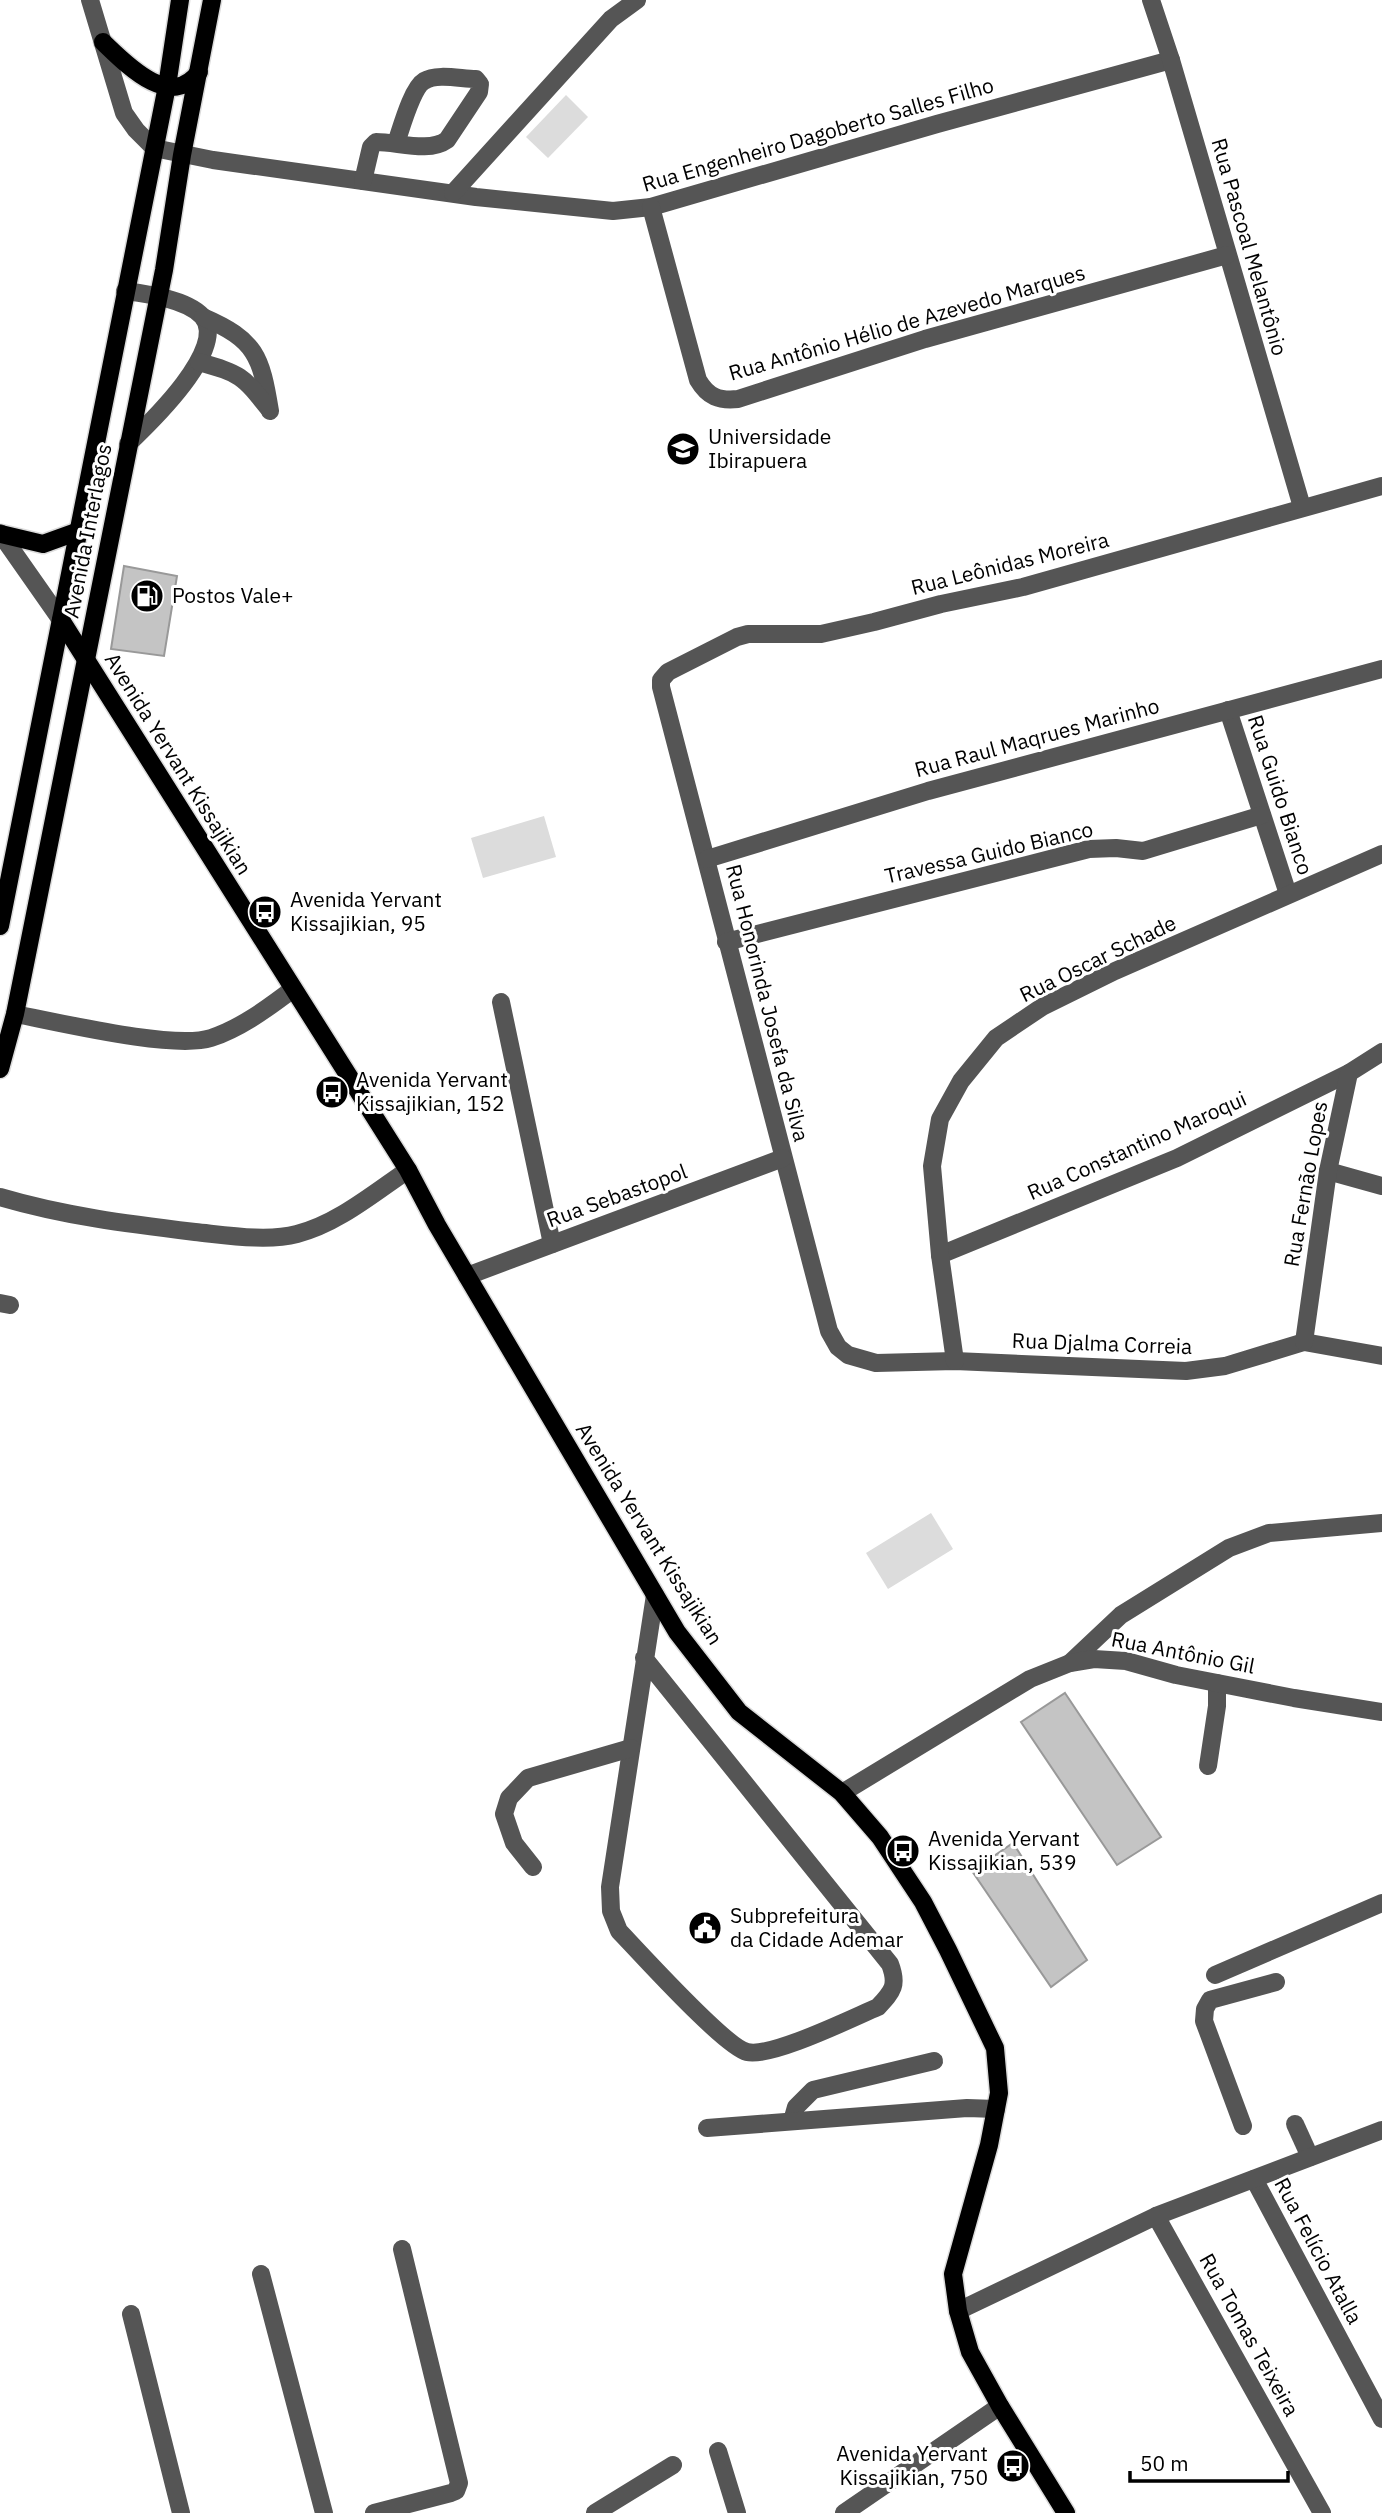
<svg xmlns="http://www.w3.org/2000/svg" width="1382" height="2513" viewBox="0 0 1382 2513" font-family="'IBM Plex Sans',sans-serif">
<rect width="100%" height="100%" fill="#fff"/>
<!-- green -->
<g fill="#dcdcdc">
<path d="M566,95L588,117L548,158L526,137Z"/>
<path d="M544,816L556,857L483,878L471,838Z"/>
<path d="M931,1513L953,1549L888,1589L866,1553Z"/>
</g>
<!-- building -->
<g fill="#c4c4c4" stroke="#999" stroke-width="2">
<path d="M124,566L177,576L164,656L111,649Z"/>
<path d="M1065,1693L1161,1837L1117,1865L1021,1722Z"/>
<path d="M1013,1843L1087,1960L1051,1987L972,1871Z"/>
</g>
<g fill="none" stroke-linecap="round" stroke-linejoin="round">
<defs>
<g id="major">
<path d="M103,42C125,63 170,111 199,72"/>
<path d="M1,534L43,544L79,531"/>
<path d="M61,620L408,1170L437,1225L677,1632L739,1712L842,1793L880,1837L923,1902L948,1950L995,2048L999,2093L989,2145L953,2274L958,2311L970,2352L1000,2406L1066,2513"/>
<path d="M0,926L167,86L180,0"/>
<path d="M0,1069L15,1014L164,270L182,155L212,0"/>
</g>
</defs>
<!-- major casing -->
<use href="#major" stroke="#dbdbdb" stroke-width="21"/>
<!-- minor -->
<g stroke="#555" stroke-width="18">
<path d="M90,0L124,113L136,130L154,148L213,160L476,197L613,211L651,207L937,124L1171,60"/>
<path d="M1151,0L1171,60L1302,507"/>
<path d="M363,181L371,147L376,142C398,142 429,153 447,140L479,92L480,84L476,79C461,79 437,73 424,81C412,88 401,129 396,143"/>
<path d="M453,193L611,19L637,0"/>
<path d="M651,207L698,380C708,397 719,401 738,399L925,339L1227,255"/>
<path d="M125,291C147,294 186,299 202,316C230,347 149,424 128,444"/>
<path d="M203,317C256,340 261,356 270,411"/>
<path d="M199,362C241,374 242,375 269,409"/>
<path d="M1382,486L1023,587L941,604L874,622L821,634H748L737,637L668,672L661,680V687L829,1331L838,1347L848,1355L876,1363L955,1361L1186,1371L1225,1366L1304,1342L1382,1356"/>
<path d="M0,533L61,620"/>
<path d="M1228,710L1288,894"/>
<path d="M707,859L928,791L1382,669"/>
<path d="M726,942L1089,849L1116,848L1143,851L1262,815"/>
<path d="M501,1002L552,1244"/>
<path d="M15,1014C58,1022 173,1050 211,1038C241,1028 268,1008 293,989"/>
<path d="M1328,1171L1382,1186"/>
<path d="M0,1197C64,1216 129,1224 195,1232C225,1235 267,1242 297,1234C337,1224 374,1193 408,1170"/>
<path d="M940,1255L1177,1158L1349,1073"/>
<path d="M467,1276L783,1158"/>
<path d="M0,1303L10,1305"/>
<path d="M1304,1342L1328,1171L1349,1073L1382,1052"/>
<path d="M955,1361L940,1255L932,1166L940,1119L961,1081L996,1038L1042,1007L1115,971L1382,854"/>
<path d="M644,1658L890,1964C898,1985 893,1991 878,2007C852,2018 771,2058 747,2052C725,2047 640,1953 619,1931L611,1911L610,1887L655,1595"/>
<path d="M1070,1663L1121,1615L1229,1548L1269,1533L1382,1523"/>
<path d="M1208,1766L1217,1706V1683"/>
<path d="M842,1793L1030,1679L1070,1663L1094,1659L1126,1661L1176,1675L1294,1698L1382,1712"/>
<path d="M533,1867L514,1843L504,1814L509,1798L528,1778L631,1748"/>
<path d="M1215,1975L1382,1903"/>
<path d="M792,2121L796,2107L813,2090L934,2061"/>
<path d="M1295,2124L1310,2157"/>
<path d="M1243,2126L1204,2021L1205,2009L1210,2000L1276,1982"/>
<path d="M707,2128L967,2108L996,2109"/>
<path d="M1254,2179L1382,2419"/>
<path d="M1156,2216L1322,2513"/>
<path d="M261,2274L324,2513"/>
<path d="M958,2311L1156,2216L1382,2130"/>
<path d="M131,2314L181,2513"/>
<path d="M718,2451L737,2513"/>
<path d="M374,2513L451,2493L456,2491L459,2483L402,2249"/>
<path d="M595,2513L673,2465"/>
<path d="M844,2513L1000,2406"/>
</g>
<!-- major -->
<use href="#major" stroke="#000" stroke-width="18"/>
</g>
<!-- icons -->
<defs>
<symbol id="university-disc" viewBox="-11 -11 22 22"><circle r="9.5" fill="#000" stroke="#fff"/><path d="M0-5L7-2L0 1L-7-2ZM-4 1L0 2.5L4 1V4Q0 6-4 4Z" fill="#fff"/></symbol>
<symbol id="fuel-disc" viewBox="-11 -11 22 22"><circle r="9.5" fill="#000" stroke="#fff"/><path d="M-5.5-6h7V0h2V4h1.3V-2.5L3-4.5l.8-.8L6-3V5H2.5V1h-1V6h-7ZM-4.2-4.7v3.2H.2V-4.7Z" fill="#fff"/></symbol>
<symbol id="bus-disc" viewBox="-11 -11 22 22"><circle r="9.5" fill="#000" stroke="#fff"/><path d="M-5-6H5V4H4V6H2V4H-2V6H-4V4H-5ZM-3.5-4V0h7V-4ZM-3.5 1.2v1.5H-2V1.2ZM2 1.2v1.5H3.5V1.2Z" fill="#fff"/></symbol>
<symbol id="civic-disc" viewBox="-11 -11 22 22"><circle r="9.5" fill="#000" stroke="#fff"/><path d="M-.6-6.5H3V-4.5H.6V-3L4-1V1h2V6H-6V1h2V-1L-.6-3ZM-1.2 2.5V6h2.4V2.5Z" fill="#fff"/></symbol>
</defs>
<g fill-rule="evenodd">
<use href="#university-disc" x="664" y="430" width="38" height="38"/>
<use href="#fuel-disc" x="128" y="577" width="38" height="38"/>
<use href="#bus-disc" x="246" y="893" width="38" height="38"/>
<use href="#bus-disc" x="313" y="1073" width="38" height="38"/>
<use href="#bus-disc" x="884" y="1832" width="38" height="38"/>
<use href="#civic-disc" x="686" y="1909" width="38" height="38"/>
<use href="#bus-disc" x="994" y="2447" width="38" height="38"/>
</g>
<g text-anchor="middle" stroke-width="6" stroke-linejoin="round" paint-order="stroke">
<!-- street labels -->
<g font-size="21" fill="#000" stroke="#fff">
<text transform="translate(818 135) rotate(-16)" y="7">Rua Engenheiro Dagoberto Salles Filho</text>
<text transform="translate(1249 247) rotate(74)" y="7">Rua Pascoal Melantônio</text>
<text transform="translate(907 323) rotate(-16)" y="7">Rua Antônio Hélio de Azevedo Marques</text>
<text transform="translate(88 531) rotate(-79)" y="7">Avenida Interlagos</text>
<text transform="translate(1010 564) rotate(-14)" y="7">Rua Leônidas Moreira</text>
<text transform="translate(1037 738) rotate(-15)" y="7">Rua Raul Maqrues Marinho</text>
<text transform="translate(178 764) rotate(58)" y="7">Avenida Yervant Kissajikian</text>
<text transform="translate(1280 795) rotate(72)" y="7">Rua Guido Bianco</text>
<text transform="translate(989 853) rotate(-13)" y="7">Travessa Guido Bianco</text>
<text transform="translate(1098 959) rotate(-26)" y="7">Rua Oscar Schade</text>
<text transform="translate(767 1003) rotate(76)" y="7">Rua Honorinda Josefa da Silva</text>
<text transform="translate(1137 1146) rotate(-24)" y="7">Rua Constantino Maroqui</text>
<text transform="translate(1306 1184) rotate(-80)" y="7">Rua Fernão Lopes</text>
<text transform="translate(617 1196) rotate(-20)" y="7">Rua Sebastopol</text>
<text transform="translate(1102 1344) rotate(2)" y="7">Rua Djalma Correia</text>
<text transform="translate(649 1534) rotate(58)" y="7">Avenida Yervant Kissajikian</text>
<text transform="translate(1183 1653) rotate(11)" y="7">Rua Antônio Gil</text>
<text transform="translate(1318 2251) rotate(62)" y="7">Rua Felício Atalla</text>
<text transform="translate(1249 2335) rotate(61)" y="7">Rua Tomas Teixeira</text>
</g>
<!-- poi labels -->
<g font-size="21" fill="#000" stroke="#fff" text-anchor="start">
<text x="708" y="444">Universidade<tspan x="708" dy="24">Ibirapuera</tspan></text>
<text x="172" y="603">Postos Vale+</text>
<text x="290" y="907">Avenida Yervant<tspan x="290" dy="24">Kissajikian, 95</tspan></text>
<text x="356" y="1087">Avenida Yervant<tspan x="356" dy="24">Kissajikian, 152</tspan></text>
<text x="928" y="1846">Avenida Yervant<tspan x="928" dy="24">Kissajikian, 539</tspan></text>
<text x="730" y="1923">Subprefeitura<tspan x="730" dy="24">da Cidade Ademar</tspan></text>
<text x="988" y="2461" text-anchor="end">Avenida Yervant<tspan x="988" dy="24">Kissajikian, 750</tspan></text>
</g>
</g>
<!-- scale -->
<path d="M1130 2471v10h158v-10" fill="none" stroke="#000000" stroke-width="3.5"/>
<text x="1140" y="2471" font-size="21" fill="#000000" stroke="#ffffff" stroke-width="5" paint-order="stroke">50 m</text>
</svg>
